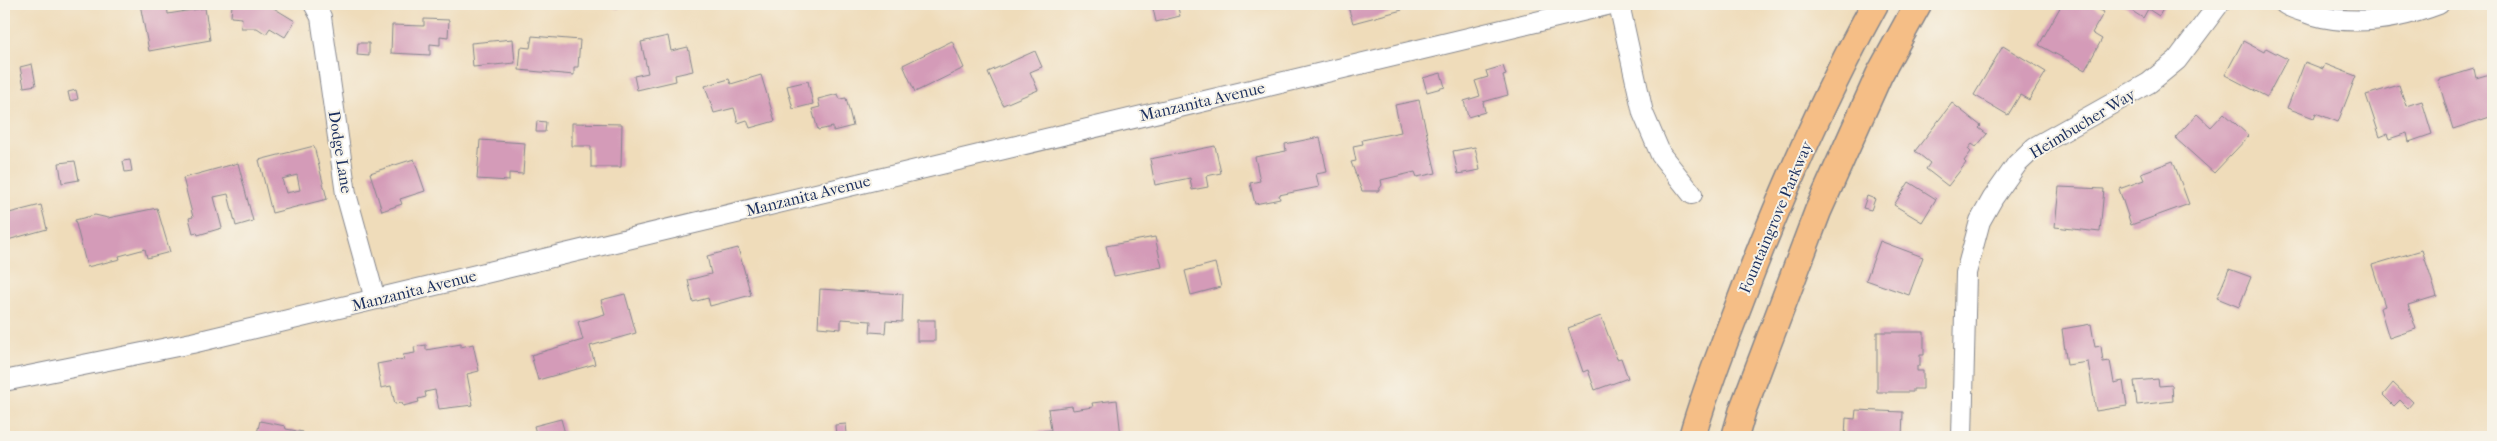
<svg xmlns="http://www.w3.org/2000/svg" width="2497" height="441" viewBox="0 0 2497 441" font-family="'IM FELL French Canon',serif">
<rect width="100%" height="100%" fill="#f7f3e8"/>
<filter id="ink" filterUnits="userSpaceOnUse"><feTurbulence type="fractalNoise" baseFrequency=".02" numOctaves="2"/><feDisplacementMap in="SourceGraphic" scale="10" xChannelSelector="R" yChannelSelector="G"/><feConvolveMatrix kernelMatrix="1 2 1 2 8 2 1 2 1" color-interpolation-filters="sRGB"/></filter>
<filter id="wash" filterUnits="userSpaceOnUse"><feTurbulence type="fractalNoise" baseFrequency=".0096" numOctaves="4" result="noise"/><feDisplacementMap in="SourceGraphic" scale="20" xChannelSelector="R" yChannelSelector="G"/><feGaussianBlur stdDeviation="1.12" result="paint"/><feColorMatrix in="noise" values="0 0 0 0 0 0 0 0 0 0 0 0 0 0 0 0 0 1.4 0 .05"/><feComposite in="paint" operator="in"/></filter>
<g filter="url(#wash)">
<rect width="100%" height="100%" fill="#efdcba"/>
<g id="blocks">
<!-- building -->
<g fill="#d49bb8" fill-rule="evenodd">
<path d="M140,4H167L168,14L205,8L210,40L149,51Z"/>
<path d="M232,4H267L295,21L285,37L270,28L266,34L257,28H241L242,18L231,17Z"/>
<path d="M614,4H631L616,9Z"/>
<path d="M653,4H669L655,9Z"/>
<path d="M1152,4H1177L1180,16L1156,22Z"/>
<path d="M1357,4H1400L1402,10L1353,23L1348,7Z"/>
<path d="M2062,4H2088L2104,12L2092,33L2102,39L2085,70L2039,45Z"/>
<path d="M2121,4H2166L2159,16L2148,9L2143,18Z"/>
<path d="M424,19L449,20L448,37L440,36V45L430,44V55L391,53L392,25L424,26Z"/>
<path d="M532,36L580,40L578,67H574V75L519,70L521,47L530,48Z"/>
<path d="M668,36L671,51L688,47L693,71L675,75L676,81L637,90L634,76L648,73L641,42Z"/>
<path d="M513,39L515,63L473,67L471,43Z"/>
<path d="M952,41L964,68L915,92L903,65Z"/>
<path d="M2243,41L2264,52L2266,48L2287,59L2267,97L2225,75Z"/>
<path d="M358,43H369V56L357,55Z"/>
<path d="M2003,46L2046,72L2029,100L2020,95L2008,115L1974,95Z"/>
<path d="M1035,51L1042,67L1030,72L1038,90L1003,105L988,72Z"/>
<path d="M2305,62L2323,69L2325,64L2356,76L2338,122L2316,113L2314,118L2287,108Z"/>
<path d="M32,64L36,85L24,87L20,67Z"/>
<path d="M1503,66L1506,75L1503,76L1508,95L1483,102L1485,112L1468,117L1464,101L1480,96L1475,81L1488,77L1486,71Z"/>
<path d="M2474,69L2476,78L2493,73V116L2453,129L2438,80Z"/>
<path d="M1441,73L1445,87L1427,92L1423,78Z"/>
<path d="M761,75L775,121L750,128L747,120L738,123L734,108L714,113L705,86L729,79L731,84Z"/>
<path d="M808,81L813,104L793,109L787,86Z"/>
<path d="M2399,85L2406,106L2422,101L2432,134L2409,142L2407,133L2389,139L2387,134L2380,137L2366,95Z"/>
<path d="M76,90L78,99L70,101L68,92Z"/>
<path d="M838,94L840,99L846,98L853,126L833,131V127L818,130L812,109L820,107L818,99Z"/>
<path d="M1419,100L1436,173L1417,177L1415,172L1381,180L1382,185L1378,191H1362L1351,162L1356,161L1353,146L1363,144L1362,140L1401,132L1395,105Z"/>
<path d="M1952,103L1981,126L1979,128L1987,134L1976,147L1972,144L1968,149L1971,152L1964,161L1966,163L1948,186L1926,169L1930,163L1915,151Z"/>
<path d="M2224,113L2249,136L2214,173L2175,138L2197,114L2211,127Z"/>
<path d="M537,121L546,122L545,132H536Z"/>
<path d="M572,123L622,124L621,167H591V146H572Z"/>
<path d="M1320,137L1327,172L1316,174L1319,187L1279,195L1280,199L1255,204L1250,183L1260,181L1255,157L1286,151L1285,144Z"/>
<path d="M480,140L525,143L523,174L509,173V181L477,179Z"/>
<path d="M314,146L327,199L272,213L259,160ZM297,175L300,190L286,193L282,179Z"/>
<path d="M1215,146L1221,173L1206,176L1208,187L1192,190L1190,178L1155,185L1150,159Z"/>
<path d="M1475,147L1480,170L1458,174L1453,151Z"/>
<path d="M414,159L425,191L400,199L402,204L382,211L370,173Z"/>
<path d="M130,160L132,171L125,172L123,161Z"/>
<path d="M75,161L79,180L62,183L59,163Z"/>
<path d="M2173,161L2189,204L2131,225L2119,189L2144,180L2141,173Z"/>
<path d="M238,163L253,221L236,226L228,194L214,197L222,228L198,235L197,232L193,233L189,218L193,217L183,178Z"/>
<path d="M1909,182L1936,199L1922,222L1894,205Z"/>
<path d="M2059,187L2104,189L2100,232L2055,227Z"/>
<path d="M1867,196L1875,199L1871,210L1863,208Z"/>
<path d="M41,205L47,229L4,241V210L5,214Z"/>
<path d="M157,208L170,252L147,258L145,249L119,256L120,259L87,267L75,220L95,215L108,218Z"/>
<path d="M1155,237L1162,267L1114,276L1106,246Z"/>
<path d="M1880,241L1923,257L1909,295L1866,280Z"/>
<path d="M738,248L751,295L710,306L708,298L693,302L688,280L711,274L707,256Z"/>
<path d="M2422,250L2437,296L2408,305L2416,329L2389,338L2380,308L2385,306L2372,265Z"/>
<path d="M1215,263L1221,287L1191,295L1185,271Z"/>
<path d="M2229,269L2251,277L2239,307L2217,298Z"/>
<path d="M820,289L903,294L902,322L886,321L885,333L870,332L871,321L841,319V329L818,327Z"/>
<path d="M625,294L636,333L590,346L595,364L538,380L531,355L583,340L578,322L605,314L601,300Z"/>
<path d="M1601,316L1617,359L1621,358L1628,378L1595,390L1588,370L1583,372L1568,328Z"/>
<rect x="917" y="320" width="18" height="21"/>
<path d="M2091,324L2095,347L2101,346L2103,362L2110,361L2114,383L2123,381L2127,406L2096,411L2088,362L2067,365L2062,329Z"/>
<path d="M1877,332H1924V355H1920V366H1917V371H1923V389H1913V392H1877Z"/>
<path d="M461,344V347L473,344L479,371L467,374L473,405L439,409L435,390L425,392L426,397L418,399L419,402L403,406L402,403L395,404L391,386L381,388L377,364L404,359L403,355L415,353L414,347L426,345V350Z"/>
<path d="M2158,379L2159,386L2172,385L2173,401L2137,405L2134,381Z"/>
<path d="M2393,383L2413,402L2408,408L2400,400L2394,406L2383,395Z"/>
<path d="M1117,400L1121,436L1011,437V435L1051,430L1048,409L1072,406L1073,410L1093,407L1092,403Z"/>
<path d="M1856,410L1903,412L1902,437H1845L1846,418L1855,419Z"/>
<path d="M561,419L566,437H537L534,426Z"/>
<path d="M260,421L285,426L286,429L303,432L302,437H256Z"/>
<path d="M846,424L847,434L836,435L835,425Z"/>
</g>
</g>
</g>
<g filter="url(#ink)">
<use href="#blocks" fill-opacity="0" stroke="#85868c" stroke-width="1"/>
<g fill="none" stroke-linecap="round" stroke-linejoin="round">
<defs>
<g id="minor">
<path d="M314,4L321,17L346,194L375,299"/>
<path d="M1619,4L1643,113L1661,155L1692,194"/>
<path d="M2285,4C2293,9 2302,11 2310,14C2354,27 2397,20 2439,4"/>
<path d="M4,381L192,343L1611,4"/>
<path d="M1962,437L1966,273L1980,221L1993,198L2017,164L2035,147L2149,83L2177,60L2219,4"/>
</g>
<g id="major">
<path d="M1692,437C1706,387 1726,339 1744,291C1782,192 1824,96 1875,4"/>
<path d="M1735,437L1743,409L1818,211L1879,75L1918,4"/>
</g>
</defs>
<!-- minor casing -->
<use href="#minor" stroke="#85868c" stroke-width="22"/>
<!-- major casing -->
<use href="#major" stroke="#85868c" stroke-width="29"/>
<!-- minor -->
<use href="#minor" stroke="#fff" stroke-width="20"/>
<!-- major -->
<use href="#major" stroke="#f5be86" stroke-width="26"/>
</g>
</g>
<g text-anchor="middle" stroke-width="4" stroke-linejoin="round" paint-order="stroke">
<!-- street labels -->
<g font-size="16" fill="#1b2f5e" stroke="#f7f3e8">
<text transform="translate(1202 101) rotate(-13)" y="6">Manzanita Avenue</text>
<text transform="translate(2082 123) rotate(-31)" y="6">Heimbucher Way</text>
<text transform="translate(341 152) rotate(81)" y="6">Dodge Lane</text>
<text transform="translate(808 195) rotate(-14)" y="6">Manzanita Avenue</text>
<text transform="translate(1775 217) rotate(-67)" y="6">Fountaingrove Parkway</text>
<text transform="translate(414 290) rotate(-14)" y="6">Manzanita Avenue</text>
</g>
</g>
<!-- margin -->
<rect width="2497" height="441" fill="none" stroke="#f7f3e8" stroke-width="20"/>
</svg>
